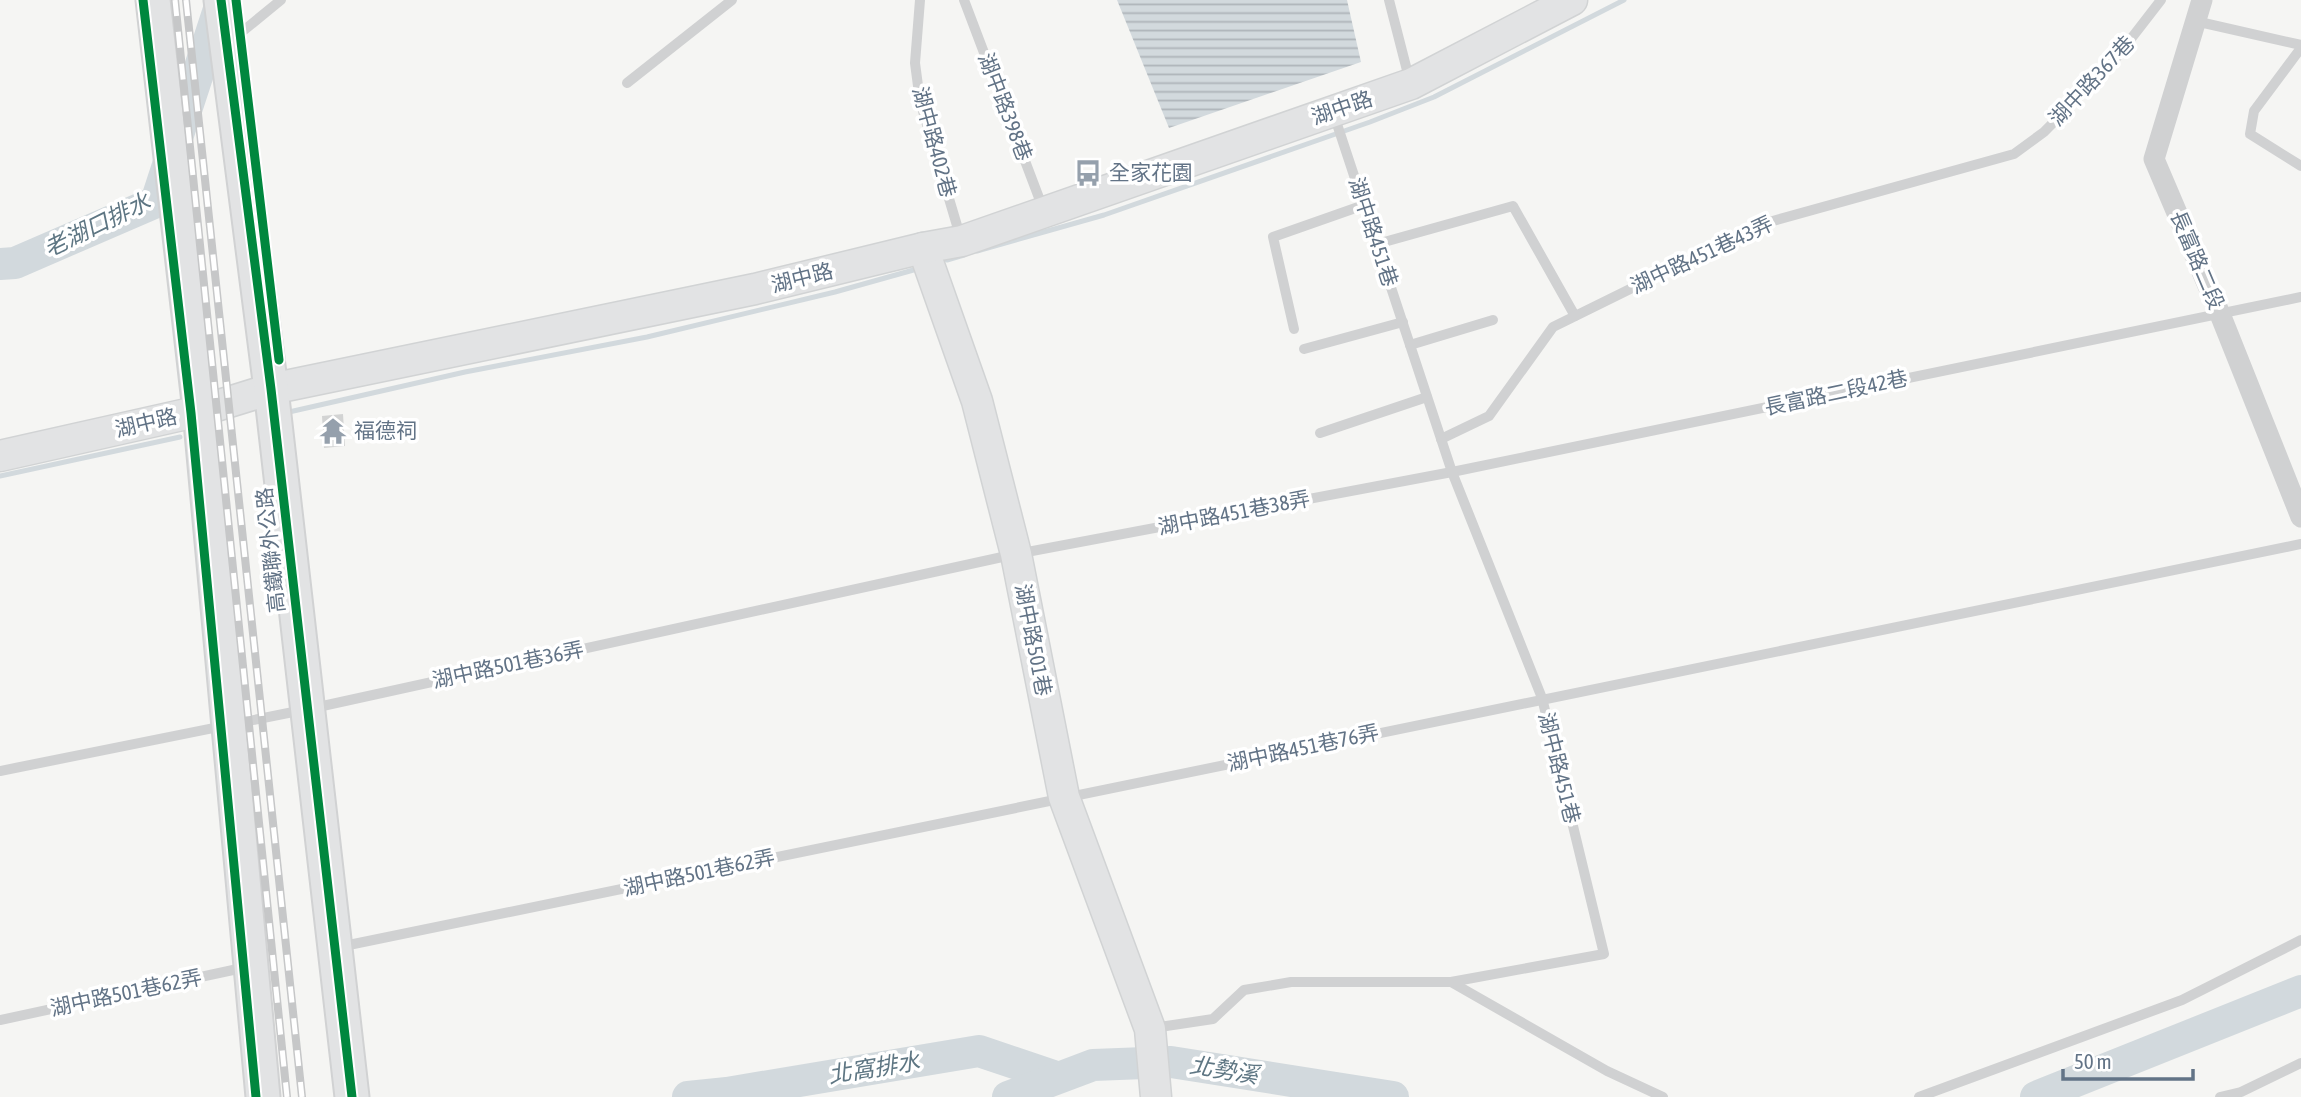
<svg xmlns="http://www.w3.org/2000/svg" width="2301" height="1097" viewBox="0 0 2301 1097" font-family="'Asap Condensed','Noto Sans TC',sans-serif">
<defs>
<pattern id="water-rules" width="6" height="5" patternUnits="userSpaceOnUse" patternTransform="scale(1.75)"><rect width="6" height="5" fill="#d2d9dd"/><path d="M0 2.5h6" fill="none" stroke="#aeb4b9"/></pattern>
</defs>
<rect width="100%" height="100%" fill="#f5f5f3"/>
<!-- water -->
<path fill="url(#water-rules)" d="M1117,0H1347L1361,62L1169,128Z"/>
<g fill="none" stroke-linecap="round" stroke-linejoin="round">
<!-- stream -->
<g stroke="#d2d9dd" stroke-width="5">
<path d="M977,251L1104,215L1370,122L1434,97L1624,0"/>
<path d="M947,260L964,255"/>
<path d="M289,412L465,372L647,337L835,292L917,269"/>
<path d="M0,476L180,437"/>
</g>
<!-- river -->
<g stroke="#d2d9dd" stroke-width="32">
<path d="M0,264L15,263L156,202L222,0"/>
<path d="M688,1097L727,1093L979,1051L1056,1077"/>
<path d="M1008,1097L1093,1065L1171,1062L1393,1097"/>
<path d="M2036,1097L2301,991"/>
</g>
</g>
<!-- building -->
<path fill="#d2d3d3" d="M343,414L345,446L324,448L322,416Z"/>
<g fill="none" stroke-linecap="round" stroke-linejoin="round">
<defs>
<g id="secondary">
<path d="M923,248L977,401L1016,554L1064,797L1150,1029L1156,1097"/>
<path d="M0,456L200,411L271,389L755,289L923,248L962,241L1411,84L1572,0"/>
</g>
<g id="primary">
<path d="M153,0L200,411L263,1097"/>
<path d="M221,0L271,389L352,1097"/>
</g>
</defs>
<!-- secondary casing -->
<use href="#secondary" stroke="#d1d3d4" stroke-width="33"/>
<!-- primary casing -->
<use href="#primary" stroke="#d1d2d3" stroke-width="37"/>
<!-- lane -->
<g stroke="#d0d1d2" stroke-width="10">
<path d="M920,0L915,63L920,101L961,239"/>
<path d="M964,0L1044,211"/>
<path d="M1389,0L1410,82"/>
<path d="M2195,21L2301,45"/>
<path d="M232,40L281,0"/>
<path d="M2301,48L2254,111L2250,134L2301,166"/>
<path d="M627,83L732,0"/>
<path d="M1377,244L1513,206L1575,316"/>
<path d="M1294,329L1273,237L1364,205"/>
<path d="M1410,345L1493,320"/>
<path d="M1304,349L1403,322"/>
<path d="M1320,433L1427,397"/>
<path d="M1441,439L1489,416L1553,327L1762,224L2014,154L2044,132L2113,62L2161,0"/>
<path d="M0,771L318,707L1016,554L1452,472L2301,297"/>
<path d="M339,947L2301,544"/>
<path d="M1451,982L1607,1071L1663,1097"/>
<path d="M0,1020L247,967"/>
<path d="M1153,1028L1213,1019L1244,990L1291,982H1451L1604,954L1542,698L1452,472L1333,112"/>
<path d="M1919,1097L2182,1000L2301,940"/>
<path d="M2220,1097L2241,1092L2301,1063"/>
</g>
<!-- street -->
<path stroke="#d0d1d2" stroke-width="21" d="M2202,0L2154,159L2220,314L2301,517"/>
<!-- secondary -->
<use href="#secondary" stroke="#e2e3e4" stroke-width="30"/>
<!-- primary -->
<use href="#primary" stroke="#e2e3e4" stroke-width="33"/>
<defs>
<g id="rail">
<path d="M175,0L287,1097"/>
<path d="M186,0L302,1097"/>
</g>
</defs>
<!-- rail casing -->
<use href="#rail" stroke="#c6c7c8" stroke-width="8"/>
<!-- rail -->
<use href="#rail" stroke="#fff" stroke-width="5" stroke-dasharray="16" stroke-linecap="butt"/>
<defs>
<g id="cycleway">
<path d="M143,0L191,413L256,1097"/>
<path d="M221,0L271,389L352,1097"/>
<path d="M236,0L279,360"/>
</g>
</defs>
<!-- cycleway casing -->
<use href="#cycleway" stroke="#fff" stroke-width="13"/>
<!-- cycleway -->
<use href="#cycleway" stroke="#00873e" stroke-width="9"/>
</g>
<!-- icons -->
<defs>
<symbol id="bus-bare" viewBox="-9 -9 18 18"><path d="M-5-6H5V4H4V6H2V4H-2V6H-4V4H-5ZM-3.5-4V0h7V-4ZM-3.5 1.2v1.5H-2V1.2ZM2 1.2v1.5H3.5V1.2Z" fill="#95a0ac" stroke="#fff" stroke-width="2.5" paint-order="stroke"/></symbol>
<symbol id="temple-bare" viewBox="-9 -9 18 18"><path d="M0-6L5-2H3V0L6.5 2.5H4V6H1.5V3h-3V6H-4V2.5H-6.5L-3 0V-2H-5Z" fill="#95a0ac" stroke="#fff" stroke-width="2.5" paint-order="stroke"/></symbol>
</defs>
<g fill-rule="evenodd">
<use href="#bus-bare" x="1069" y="154" width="38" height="38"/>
<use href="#temple-bare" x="314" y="412" width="38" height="38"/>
</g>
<g text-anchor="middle" stroke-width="7" stroke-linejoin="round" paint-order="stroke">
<!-- street labels -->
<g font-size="21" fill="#627386" stroke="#fff">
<text transform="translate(2092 81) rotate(-47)" y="7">湖中路367巷</text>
<text transform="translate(1005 107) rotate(69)" y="7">湖中路398巷</text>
<text transform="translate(1342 108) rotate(-19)" y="7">湖中路</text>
<text transform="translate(934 142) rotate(75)" y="7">湖中路402巷</text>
<text transform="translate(1373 232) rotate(72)" y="7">湖中路451巷</text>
<text transform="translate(1702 255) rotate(-25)" y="7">湖中路451巷43弄</text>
<text transform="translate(2197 260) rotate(67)" y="7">長富路二段</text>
<text transform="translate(802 278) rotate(-14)" y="7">湖中路</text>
<text transform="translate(1836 393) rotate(-12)" y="7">長富路二段42巷</text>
<text transform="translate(146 423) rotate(-13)" y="7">湖中路</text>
<text transform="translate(1234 513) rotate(-11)" y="7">湖中路451巷38弄</text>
<text transform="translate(271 550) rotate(-96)" y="7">高鐵聯外公路</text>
<text transform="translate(1033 640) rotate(79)" y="7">湖中路501巷</text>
<text transform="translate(508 665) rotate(-12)" y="7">湖中路501巷36弄</text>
<text transform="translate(1303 748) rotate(-12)" y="7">湖中路451巷76弄</text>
<text transform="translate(1559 768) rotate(76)" y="7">湖中路451巷</text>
<text transform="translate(699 873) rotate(-12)" y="7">湖中路501巷62弄</text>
<text transform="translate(126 993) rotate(-12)" y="7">湖中路501巷62弄</text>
</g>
<!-- poi labels -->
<g font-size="21" fill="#627386" stroke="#fff" text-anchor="start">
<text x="1109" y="180">全家花園</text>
<text x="354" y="438">福德祠</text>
</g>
<!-- water labels -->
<g font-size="23" font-style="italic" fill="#5e7683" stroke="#fff">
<text transform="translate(97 225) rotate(-26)" y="8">老湖口排水</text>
<text transform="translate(874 1068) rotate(-9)" y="8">北窩排水</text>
<text transform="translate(1224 1070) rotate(9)" y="8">北勢溪</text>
</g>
</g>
<!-- scale -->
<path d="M2063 1069v10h130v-10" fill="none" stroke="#627386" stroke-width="3.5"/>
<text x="2074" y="1069" font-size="21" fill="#627386" stroke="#ffffff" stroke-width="5" paint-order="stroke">50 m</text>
</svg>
